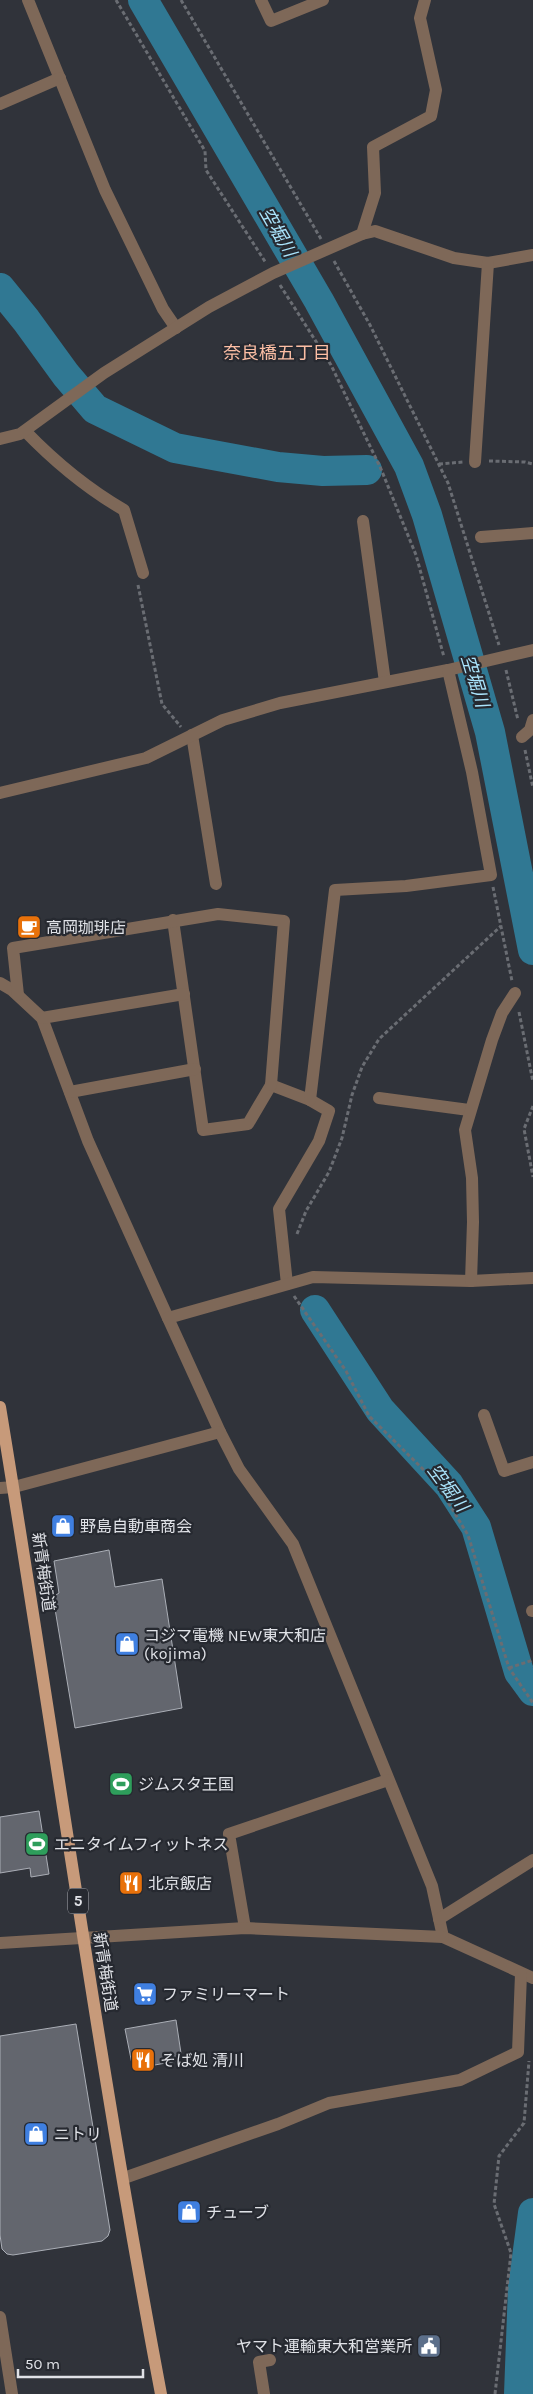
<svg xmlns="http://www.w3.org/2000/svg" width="533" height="2394" viewBox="0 0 533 2394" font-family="Karla,'Noto Sans JP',sans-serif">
<rect width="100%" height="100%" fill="#30333a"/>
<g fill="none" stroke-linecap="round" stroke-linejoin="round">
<!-- river -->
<g stroke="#307893" stroke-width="30">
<path d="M143,0L319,301L409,466L427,515L490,732L533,950"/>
<path d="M0,288L26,320L66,375L95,409L175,448L278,467L323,471L367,470"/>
<path d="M315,1310L380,1410L449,1485L476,1527L519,1672L533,1691"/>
<path d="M519,2394L523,2287L533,2213"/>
</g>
</g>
<!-- building -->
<g fill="#63666e" stroke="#aaaeb6">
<path d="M109,1550L115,1587L162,1579L182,1708L75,1728L53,1597L59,1593L54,1561Z"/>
<path d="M39,1811L49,1874L31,1877L30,1868L0,1873V1817Z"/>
<path d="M176,2020L182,2060L133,2069L125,2029Z"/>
<path d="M76,2024L110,2230L108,2236L102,2241L13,2255L7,2254L2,2249L0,2235V2036Z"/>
</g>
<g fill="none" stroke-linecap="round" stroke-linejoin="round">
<!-- path -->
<g stroke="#6a6d73" stroke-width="3" stroke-dasharray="4 2.5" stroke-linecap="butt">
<path d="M116,0L205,151L206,170L266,263"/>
<path d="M181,0L321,239"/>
<path d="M334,261L370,325L448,483L499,645"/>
<path d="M280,285L331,365L381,469L416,555L444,657"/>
<path d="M489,461L525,462L533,464"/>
<path d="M439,464L463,462"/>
<path d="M138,585L162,704L181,727"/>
<path d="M506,670L518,720"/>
<path d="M525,750L533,788"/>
<path d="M493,887L512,981"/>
<path d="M519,1012L533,1082"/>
<path d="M533,1106L524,1129L533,1177"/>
<path d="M297,1234L306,1211L329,1172L342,1138L352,1095L362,1067L379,1039L501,926"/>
<path d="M294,1296L346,1371L369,1416L435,1481L468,1535L509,1668L533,1703"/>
<path d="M509,1668L533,1660"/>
<path d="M495,2394L511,2253L494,2204L499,2156L524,2123L529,2061"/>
</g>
<!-- minor -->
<g stroke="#7e6858" stroke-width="12">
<path d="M28,0L105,190L163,309L176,328"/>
<path d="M261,0L271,21L323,0"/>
<path d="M0,104L60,78"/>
<path d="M362,234L375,231L454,258L488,263L533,255"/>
<path d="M25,431C55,462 86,488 124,510L143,573"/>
<path d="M0,439L20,434L104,373L209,307L273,273L362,234L375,193L373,147L431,116L436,90L420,18L425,0"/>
<path d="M475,462L488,263"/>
<path d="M363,521L385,682"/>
<path d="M481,537L533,533"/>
<path d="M192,735L216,884"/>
<path d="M522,737L530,730L533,720"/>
<path d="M0,793L146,758L223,720L280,703L448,670L533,650"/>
<path d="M173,920L203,1130L248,1124L271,1085L310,1100L329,1111L319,1141L279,1209L287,1284"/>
<path d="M0,983L12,990L42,1018L88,1141L168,1318"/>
<path d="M18,995L13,948L218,914L284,921L271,1085"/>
<path d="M42,1018L184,994"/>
<path d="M70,1092L195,1069"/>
<path d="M379,1098L469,1110"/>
<path d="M310,1100L335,890L406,886L491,875L472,772L448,670"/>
<path d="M533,1278L471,1281L313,1277L168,1318L220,1432L239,1469L293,1544L432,1886L443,1937L533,1978"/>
<path d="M471,1281L473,1222L472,1178L465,1130L492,1040L502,1013L515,993"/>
<path d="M484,1415L504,1471L533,1462"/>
<path d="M0,1488L14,1487L220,1432"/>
<path d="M532,1611H533"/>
<path d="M439,1919L533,1860"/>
<path d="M245,1928L229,1834L388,1780"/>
<path d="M0,1943L245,1928L443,1937"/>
<path d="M124,2178L278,2124L329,2103L460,2080L518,2052L521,1974"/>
<path d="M0,2317L12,2394"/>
<path d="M264,2394L259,2362L270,2360"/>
</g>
<!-- major -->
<path stroke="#c79a7a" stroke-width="12" d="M0,1407C54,1735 99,2066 161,2394"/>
</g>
<!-- icons -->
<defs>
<symbol id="cafe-square" viewBox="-11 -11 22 22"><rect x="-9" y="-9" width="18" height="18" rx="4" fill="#e8710a" stroke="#262930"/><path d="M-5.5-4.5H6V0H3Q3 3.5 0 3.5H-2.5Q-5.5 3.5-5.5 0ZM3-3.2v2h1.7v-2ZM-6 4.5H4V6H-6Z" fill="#fff"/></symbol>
<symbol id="shop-square" viewBox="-11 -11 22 22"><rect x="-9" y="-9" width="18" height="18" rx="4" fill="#3f7fe0" stroke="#262930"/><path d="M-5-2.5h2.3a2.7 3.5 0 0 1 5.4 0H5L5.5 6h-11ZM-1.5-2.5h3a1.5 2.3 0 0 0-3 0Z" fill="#fff"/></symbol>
<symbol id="stadium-square" viewBox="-11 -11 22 22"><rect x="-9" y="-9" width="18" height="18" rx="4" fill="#2e9e5b" stroke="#262930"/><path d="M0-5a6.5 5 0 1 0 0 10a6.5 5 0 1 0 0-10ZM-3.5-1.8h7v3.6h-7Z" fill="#fff"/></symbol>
<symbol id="restaurant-square" viewBox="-11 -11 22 22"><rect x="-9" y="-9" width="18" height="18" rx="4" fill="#e8710a" stroke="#262930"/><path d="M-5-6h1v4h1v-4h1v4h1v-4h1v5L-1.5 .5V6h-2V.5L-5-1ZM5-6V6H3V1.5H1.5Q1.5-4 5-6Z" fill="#fff"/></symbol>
<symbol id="supermarket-square" viewBox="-11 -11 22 22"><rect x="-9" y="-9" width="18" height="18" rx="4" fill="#3f7fe0" stroke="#262930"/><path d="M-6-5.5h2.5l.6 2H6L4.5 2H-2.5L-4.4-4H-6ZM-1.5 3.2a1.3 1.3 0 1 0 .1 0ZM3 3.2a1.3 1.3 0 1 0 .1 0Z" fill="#fff"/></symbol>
<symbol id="civic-square" viewBox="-11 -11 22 22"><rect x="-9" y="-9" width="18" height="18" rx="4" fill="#5c6f8a" stroke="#262930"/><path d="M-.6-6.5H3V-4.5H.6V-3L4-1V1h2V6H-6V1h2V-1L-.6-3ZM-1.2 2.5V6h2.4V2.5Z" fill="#fff"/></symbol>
</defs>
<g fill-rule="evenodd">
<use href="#cafe-square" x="15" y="913" width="28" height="28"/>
<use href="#shop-square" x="49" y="1512" width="28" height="28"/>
<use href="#shop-square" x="113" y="1630" width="28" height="28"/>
<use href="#stadium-square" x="107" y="1770" width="28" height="28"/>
<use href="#stadium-square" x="23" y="1830" width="28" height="28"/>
<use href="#restaurant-square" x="117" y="1869" width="28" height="28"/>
<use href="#supermarket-square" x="131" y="1980" width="28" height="28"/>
<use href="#restaurant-square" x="129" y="2046" width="28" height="28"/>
<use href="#shop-square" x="22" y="2120" width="28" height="28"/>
<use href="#shop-square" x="175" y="2198" width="28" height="28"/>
<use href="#civic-square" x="415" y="2332" width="28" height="28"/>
</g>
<g text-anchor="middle" stroke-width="4.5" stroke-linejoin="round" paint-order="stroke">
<!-- shield labels -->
<rect fill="#262930" stroke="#a8aab0" stroke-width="1" x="68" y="1888.5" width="20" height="25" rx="4"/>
<g font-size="15" font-weight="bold" fill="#e0e2e7">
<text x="78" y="1906">5</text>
</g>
<!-- poi labels -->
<g font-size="16" fill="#e0e2e7" stroke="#262930" text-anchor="start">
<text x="46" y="933">高岡珈琲店</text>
<text x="80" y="1532">野島自動車商会</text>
<text x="144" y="1641">コジマ電機 NEW東大和店<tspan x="144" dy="18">(kojima)</tspan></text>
<text x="138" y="1790">ジムスタ王国</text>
<text x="54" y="1850">エニタイムフィットネス</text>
<text x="148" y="1889">北京飯店</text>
<text x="162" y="2000">ファミリーマート</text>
<text x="160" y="2066">そば処 清川</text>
<text x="54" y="2140">ニトリ</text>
<text x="206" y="2218">チューブ</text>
<text x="412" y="2352" text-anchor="end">ヤマト運輸東大和営業所</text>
</g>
<!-- street labels -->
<g font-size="16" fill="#e0e2e7" stroke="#262930">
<text transform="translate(44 1572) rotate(82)" y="6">新青梅街道</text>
<text transform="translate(106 1972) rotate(81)" y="6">新青梅街道</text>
</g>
<!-- water labels -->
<g font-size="18" font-style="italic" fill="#abe5fd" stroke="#262930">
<text transform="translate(278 232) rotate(60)" y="6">空堀川</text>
<text transform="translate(475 681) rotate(73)" y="6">空堀川</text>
<text transform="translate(448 1488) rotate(53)" y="6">空堀川</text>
</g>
<!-- neighbourhood labels -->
<g font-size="18" fill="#fcbea4" stroke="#262930">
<text x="277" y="359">奈良橋五丁目</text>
</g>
</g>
<!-- scale -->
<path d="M18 2369v8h125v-8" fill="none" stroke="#e0e2e7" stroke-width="2.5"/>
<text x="25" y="2369" font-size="15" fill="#e0e2e7" stroke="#262930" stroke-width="4" paint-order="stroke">50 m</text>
</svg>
